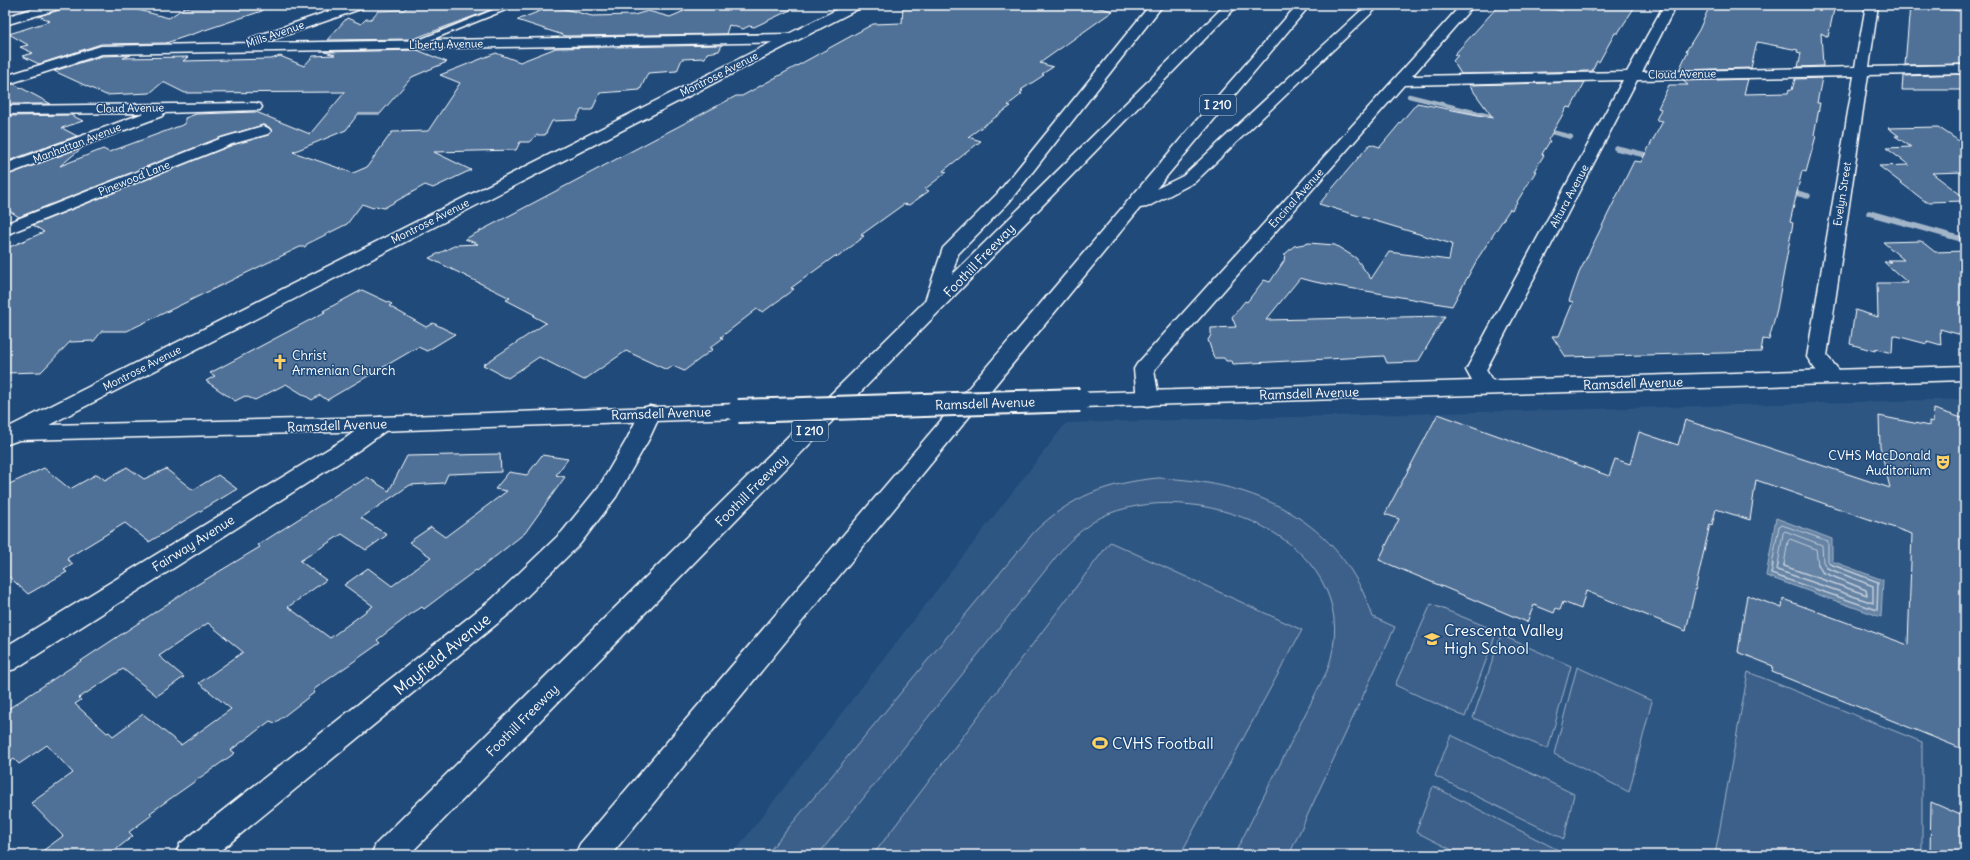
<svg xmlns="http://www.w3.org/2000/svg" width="1970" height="860" viewBox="0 0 1970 860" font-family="Delius,sans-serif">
<rect width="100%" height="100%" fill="#1f4a7a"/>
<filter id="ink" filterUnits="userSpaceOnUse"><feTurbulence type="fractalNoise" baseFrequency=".025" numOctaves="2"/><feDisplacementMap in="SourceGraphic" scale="8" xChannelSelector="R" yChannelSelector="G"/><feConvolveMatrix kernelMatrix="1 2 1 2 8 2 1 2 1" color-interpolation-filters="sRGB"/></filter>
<g filter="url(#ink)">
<!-- built -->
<path fill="#2e5683" d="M1965,399V855H732L1066,423Z"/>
<!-- green -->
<g fill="#3c618b" stroke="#9eb0c5">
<path d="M1158,478C1255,481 1341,520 1373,617L1395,627L1289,855H1234L1327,671C1372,547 1207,475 1108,514C1091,521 1077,534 1064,547L818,855H766L1034,532C1071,496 1107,483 1158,478Z"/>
<path d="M1110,542L1302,630L1180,855H873Z"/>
<path d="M1431,604L1497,631L1465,717L1395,685Z"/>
<path d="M1501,635L1571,666L1548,749L1473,718Z"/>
<path d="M1577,667L1652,701L1629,792L1554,754Z"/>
<path d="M1748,672L1922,742V855H1715Z"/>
<path d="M1451,735L1574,794L1564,839L1435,776Z"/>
<path d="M1433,786L1560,851L1559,855H1462L1416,832Z"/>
</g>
<!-- water -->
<path fill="#6583a4" stroke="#a3b5c8" d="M1776,518L1832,539V561L1883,580L1881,617L1766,576Z"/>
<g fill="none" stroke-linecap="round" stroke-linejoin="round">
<!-- shore-far1 -->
<g stroke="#c1cddb" stroke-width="1">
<path d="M1772,565L1779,526L1782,525L1828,541V561L1831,565"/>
<path d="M1778,565L1783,533L1785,531L1822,545L1823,562L1825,565"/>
<path d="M1784,565L1788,541L1790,539L1816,549L1818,565"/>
</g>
<!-- shore -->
<g stroke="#c1cddb" stroke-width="1.5">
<path d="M1773,564L1771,574L1877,610L1878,582L1830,564"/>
<path d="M1778,564L1777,570L1873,603V586L1827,568L1825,564"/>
<path d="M1784,564V566L1867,595L1866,590L1822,572L1818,564"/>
</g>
<!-- stream-far1 -->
<g stroke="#a3b5c8" stroke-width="4.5">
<path d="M1125,5L1128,6"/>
<path d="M1409,96L1501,119"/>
<path d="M1544,130L1571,137"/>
</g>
<!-- stream -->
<g stroke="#a3b5c8" stroke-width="5.5">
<path d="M1616,148L1654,157"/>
<path d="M1788,191L1808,196"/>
<path d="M1869,213L1965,240"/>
</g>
</g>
<!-- building -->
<g fill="#507197" stroke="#fff" fill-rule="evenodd">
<path d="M65,5H119L169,18L185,7L262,8V11L166,43L101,44L39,64L22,56L33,53L20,47L28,45L9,34L50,21L39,16L62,9Z"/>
<path d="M409,5H497L498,7L413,39L327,40L347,18L361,24L366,19H371L378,11L404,10Z"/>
<path d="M682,5H801L754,27L749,26L743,29L729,25L726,34L566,36L517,20L553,6L592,16L634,15L648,11L670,17L684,11L681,10Z"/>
<path d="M956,5H1086L1113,11L1040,63L1053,67L1042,74L1044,75L1021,90L1023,91L1020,93L1022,94L1008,105L1011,106L968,137L981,141L943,171L947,172L925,189L929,191L909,205L904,204L861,235L864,236L860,239H861L838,257L835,256L791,288L794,289L763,312L757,309L721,337L723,338L710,348L713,349L684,371L673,366L667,370L626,351L584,380L539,357L508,378L483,365L546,323L533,316L535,315L506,300L510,298L429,258L456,245L478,244L465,239L736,96H742L873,24L902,23L903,7Z"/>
<path d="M1499,5H1533L1562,11L1566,6L1592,11L1595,6L1605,8L1607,5H1636L1618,33H1615L1599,62L1597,61L1592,71L1461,74L1453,61L1458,55H1454Z"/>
<path d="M1710,5H1835L1828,37L1821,33L1823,66L1798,67L1801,53L1797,52L1798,50L1757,42L1751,68L1679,70L1688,51H1686L1699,30Z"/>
<path d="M1910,5H1927L1964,12L1961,52H1965V64L1905,65Z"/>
<path d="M722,45L719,51L707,53L705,58L682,59L677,71L648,73L640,90L600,93L592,110H581L576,120L552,121L545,135H537L529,142H520L516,150L434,152L471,170L433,188L425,185L384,208L376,206L373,208L362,204L347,224L307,244L305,247H300L127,331H102L94,341L70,342L41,372L5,373V249L44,232L33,225L232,145L268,135L272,131L269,127L263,125L222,137L19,217L5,208V176L83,147L60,166L103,149L109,152L185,124V118L196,114L256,112L310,134L345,92L185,93L163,82L150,93L106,95L54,71L102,56L131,55L123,58L188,57L183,61L271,59L280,56L304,66L313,56L335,55L325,52L417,50L447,62L412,77L380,114H358L346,130L293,152L353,173L367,167L392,132L428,131L460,83L440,75L496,53L520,62L556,48Z"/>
<path d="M1965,74V90H1902L1903,76Z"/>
<path d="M1822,78L1817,103H1820L1814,135L1816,136L1806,172L1802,171L1790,222L1793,223L1777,309L1769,340L1763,339L1761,352L1566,357L1552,336H1559L1573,302L1569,301L1579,273L1634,161L1641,162L1663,121L1656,120L1661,109L1658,108L1669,85H1688L1683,81L1748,79L1744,94L1788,93L1789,89L1792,90L1795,79Z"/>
<path d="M1585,82L1571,108L1567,107L1548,140L1550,141L1542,154L1544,155L1534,171H1536L1512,210L1510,209L1478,258L1452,306L1315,282L1300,278L1266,320L1445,316L1418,362L1387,363L1384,356L1233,364L1232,361H1226L1224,358H1214L1208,340L1211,335V328L1236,327L1232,317L1245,301L1247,302L1264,280L1270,282L1284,261L1285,254L1294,246L1309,243L1335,245L1356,258L1371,279L1389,252L1449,260L1452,244L1319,204L1370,144L1380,147L1417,103L1493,118L1469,85Z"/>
<path d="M14,84L51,104H5V86Z"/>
<path d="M71,115L83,121L62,128L77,136L5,162V116Z"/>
<path d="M1938,127L1965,145V172L1932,173L1965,198V201L1926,202L1879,166L1909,165L1886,148L1911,147L1895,136H1899L1888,128Z"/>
<path d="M1921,241L1935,252L1965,251V336L1940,329L1941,345L1927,341V344L1893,335L1892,353L1876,349L1875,351L1850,344L1855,310L1878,317L1877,283H1908L1884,262H1891L1888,260H1904L1883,242Z"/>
<path d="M362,290L392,304L389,306L426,327L433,323L455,334L427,351L418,347L327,400L320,395L312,400L286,384L255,400L245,396L235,401L206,381L215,376L210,373L325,312L323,311Z"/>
<path d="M1934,409L1965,419V750L1772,672L1773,666L1738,652L1747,595L1782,608L1783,599L1908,645L1912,534L1756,480L1750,520L1716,509L1712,525L1710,524L1686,631L1586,591L1581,609L1563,602L1560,610L1556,608L1554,613L1534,605L1527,622L1379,560L1399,519L1385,514L1438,414L1609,476L1615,459L1630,464L1639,432L1678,445L1685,420L1890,488L1880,446L1879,416L1929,426V421L1933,422Z"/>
<path d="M500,454L501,472L448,474L444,483L410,485L361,518L387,535L366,550L342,534L300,561L326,580L288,607L330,638L373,606L344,585L368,568L392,586L431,557L409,542L431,527L445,537L507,491L495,489L509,472L527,475L542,455L568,459L556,475L565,477L525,533L477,571L476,570L424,609L422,607L411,614L377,640L380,643L313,690L315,692L275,723L270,721L231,750L235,753L150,813L152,815L129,832L133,836L109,855H37L63,836L31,803L73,773L47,745L19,764L14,759L5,765V711L190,589L260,547L258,545L353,484L355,485L367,477L389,491L407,456ZM208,623L243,652L199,683L231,709L181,745L143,714L113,736L109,732L107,733L75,704L81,700L79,698L123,669L157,696L184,677L159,656Z"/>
<path d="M127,467L144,479L166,469L193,490L218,475L237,489L149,542L125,523L69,557L67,559L73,564L64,570L67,572L28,594L5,573V486L44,468L70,489L97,474L105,480Z"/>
<path d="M1931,802L1965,817V855H1930Z"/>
</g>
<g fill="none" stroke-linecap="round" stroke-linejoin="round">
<defs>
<path id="service" d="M503,6L510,8L416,46L413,47L409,44Z"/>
<g id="minor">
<path d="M45,5H64L62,8L5,25V17Z"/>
<path d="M347,5H365L363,8L263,43L791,34L796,35L798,38L796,41L791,42L102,54L5,85V76L101,46L251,43L249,41L251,38Z"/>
<path d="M1461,5H1474L1412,76L1627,72L1664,5H1676L1642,72L1855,67L1866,5H1878L1869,67L1965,65V73L1868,75L1827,356L1844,376L1841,381C1825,385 1815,370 1807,357L1854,76L1637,80L1486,370L1496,387L1492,392L1485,394L1478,392L1466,370L1623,80L1404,85L1154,370L1159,399L1156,404L1148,406L1140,404L1137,399L1134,369L1137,364Z"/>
<path d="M255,103L260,104L262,107L260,110L164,113L162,116L5,175V164L144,113L5,114V106Z"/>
<path d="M263,126L268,128L271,131L268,134L232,144L5,235V224L222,138Z"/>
<path d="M650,406L658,408L661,413L649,439L616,497L580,544L509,614L215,855H175L180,844L491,600L562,532L600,485L627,439L642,408Z"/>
<path d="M380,417L388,419L391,424L388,429L359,450L15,669L5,672V647L343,440L372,419Z"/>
</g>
<g id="tertiary">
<path d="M846,5H862L860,8L49,425L380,417L738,404L746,406L749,411L746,416L738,418L380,431L19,440L5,445V429Z"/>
<path d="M1965,366V380L1080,407L1072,405L1069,400L1072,395L1080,393Z"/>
</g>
<g id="motorway">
<path d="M1150,5H1163L1009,202L958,254L952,275L1225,5H1238L409,855H371L376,844L925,301L943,248L997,194Z"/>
<path d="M1297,5H1310L1156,189L1183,176L1367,5H1380L1195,182L1147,207L1140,208L611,855H575L580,844L1196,121Z"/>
</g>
</defs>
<!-- service casing -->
<use href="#service" stroke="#fff" stroke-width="3"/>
<!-- minor casing -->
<use href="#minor" stroke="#fff" stroke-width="3"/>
<!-- tertiary casing -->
<use href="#tertiary" stroke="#fff" stroke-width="3"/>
<!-- motorway casing -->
<use href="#motorway" stroke="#fff" stroke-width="3"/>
<!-- service -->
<use href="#service" fill="#1f4a7a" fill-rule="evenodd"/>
<!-- minor -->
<use href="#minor" fill="#1f4a7a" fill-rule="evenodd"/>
<!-- tertiary -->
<use href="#tertiary" fill="#1f4a7a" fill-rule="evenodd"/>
<!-- motorway -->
<use href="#motorway" fill="#1f4a7a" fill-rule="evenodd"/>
<defs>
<path id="tertiary-bridge" d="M738,411L1080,400"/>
</defs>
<!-- tertiary-bridge casing -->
<use href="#tertiary-bridge" stroke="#fff" stroke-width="26" stroke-linecap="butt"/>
<!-- tertiary-bridge -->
<use href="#tertiary-bridge" stroke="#1f4a7a" stroke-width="22"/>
</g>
</g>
<!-- icons -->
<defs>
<symbol id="church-bare" viewBox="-9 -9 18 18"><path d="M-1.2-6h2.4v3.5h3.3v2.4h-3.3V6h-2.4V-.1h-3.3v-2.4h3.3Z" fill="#ffd166" stroke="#1f4a7a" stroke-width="2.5" paint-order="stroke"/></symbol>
<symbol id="theatre-bare" viewBox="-9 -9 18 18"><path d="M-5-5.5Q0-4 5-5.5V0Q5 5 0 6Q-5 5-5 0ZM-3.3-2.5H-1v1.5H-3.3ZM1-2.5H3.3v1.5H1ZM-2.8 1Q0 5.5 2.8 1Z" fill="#ffd166" stroke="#1f4a7a" stroke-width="2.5" paint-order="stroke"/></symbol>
<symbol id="school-bare" viewBox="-9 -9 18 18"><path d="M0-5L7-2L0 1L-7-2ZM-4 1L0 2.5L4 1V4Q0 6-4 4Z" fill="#ffd166" stroke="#1f4a7a" stroke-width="2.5" paint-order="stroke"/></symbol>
<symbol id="stadium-bare" viewBox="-9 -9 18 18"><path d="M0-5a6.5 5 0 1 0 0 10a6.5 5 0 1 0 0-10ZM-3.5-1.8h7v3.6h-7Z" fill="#ffd166" stroke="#1f4a7a" stroke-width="2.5" paint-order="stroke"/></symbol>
</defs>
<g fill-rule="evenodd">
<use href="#church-bare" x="269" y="351" width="22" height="22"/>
<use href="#theatre-bare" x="1932" y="451" width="22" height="22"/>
<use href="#school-bare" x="1421" y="628" width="22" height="22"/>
<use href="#stadium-bare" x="1089" y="732" width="22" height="22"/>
</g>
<g text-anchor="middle" stroke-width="3" stroke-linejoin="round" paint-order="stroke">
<!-- far-street labels -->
<g font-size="11" fill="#fff" stroke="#1f4a7a">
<text transform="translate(275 34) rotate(-19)" y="4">Mills Avenue</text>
<text transform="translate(446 44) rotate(-1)" y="4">Liberty Avenue</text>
<text transform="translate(719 74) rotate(-27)" y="4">Montrose Avenue</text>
<text transform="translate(1682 74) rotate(-1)" y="4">Cloud Avenue</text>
<text transform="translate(130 108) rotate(-1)" y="4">Cloud Avenue</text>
<text transform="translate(77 143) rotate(-21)" y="4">Manhattan Avenue</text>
<text transform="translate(134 178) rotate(-22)" y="4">Pinewood Lane</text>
<text transform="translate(1842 194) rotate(-81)" y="4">Evelyn Street</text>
<text transform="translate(1569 196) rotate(-62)" y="4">Altura Avenue</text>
<text transform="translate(1296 198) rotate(-48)" y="4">Encinal Avenue</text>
<text transform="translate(430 221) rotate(-27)" y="4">Montrose Avenue</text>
<text transform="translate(142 368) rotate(-27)" y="4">Montrose Avenue</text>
</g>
<!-- shield labels -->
<g fill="#1f4a7a" stroke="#bcc9d7" stroke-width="1">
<rect x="1200" y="95" width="36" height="20" rx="3"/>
<rect x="792" y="421" width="36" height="20" rx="3"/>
</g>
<g font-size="12" font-weight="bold" fill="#fff">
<text x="1218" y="109">I 210</text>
<text x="810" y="435">I 210</text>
</g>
<!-- street labels -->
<g font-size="13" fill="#fff" stroke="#1f4a7a">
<text transform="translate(979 260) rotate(-46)" y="5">Foothill Freeway</text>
<text transform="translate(1633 383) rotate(-2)" y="5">Ramsdell Avenue</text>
<text transform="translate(1309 393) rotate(-2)" y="5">Ramsdell Avenue</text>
<text transform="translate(985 403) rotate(-2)" y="5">Ramsdell Avenue</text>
<text transform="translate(661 413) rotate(-2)" y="5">Ramsdell Avenue</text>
<text transform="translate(337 425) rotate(-2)" y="5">Ramsdell Avenue</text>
<text transform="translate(751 490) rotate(-45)" y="5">Foothill Freeway</text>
<text transform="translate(193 543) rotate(-32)" y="5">Fairway Avenue</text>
<text transform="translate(522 720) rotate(-45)" y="5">Foothill Freeway</text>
</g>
<!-- poi labels -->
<g font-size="13" fill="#fff" stroke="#1f4a7a" text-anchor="start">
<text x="292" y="360">Christ<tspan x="292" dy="15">Armenian Church</tspan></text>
<text x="1931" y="460" text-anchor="end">CVHS MacDonald<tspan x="1931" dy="15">Auditorium</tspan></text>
</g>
<!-- near-poi labels -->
<g font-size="16" fill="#fff" stroke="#1f4a7a" text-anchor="start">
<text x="1444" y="636">Crescenta Valley<tspan x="1444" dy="18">High School</tspan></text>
<text x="1112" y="749">CVHS Football</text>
</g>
<!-- near-street labels -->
<g font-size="16" fill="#fff" stroke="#1f4a7a">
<text transform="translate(442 654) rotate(-39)" y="6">Mayfield Avenue</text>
</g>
</g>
<!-- margin -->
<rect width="1970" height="860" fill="none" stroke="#1f4a7a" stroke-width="20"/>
<rect x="10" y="10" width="1950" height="840" fill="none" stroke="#fff" stroke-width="1.5" filter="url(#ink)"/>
</svg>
